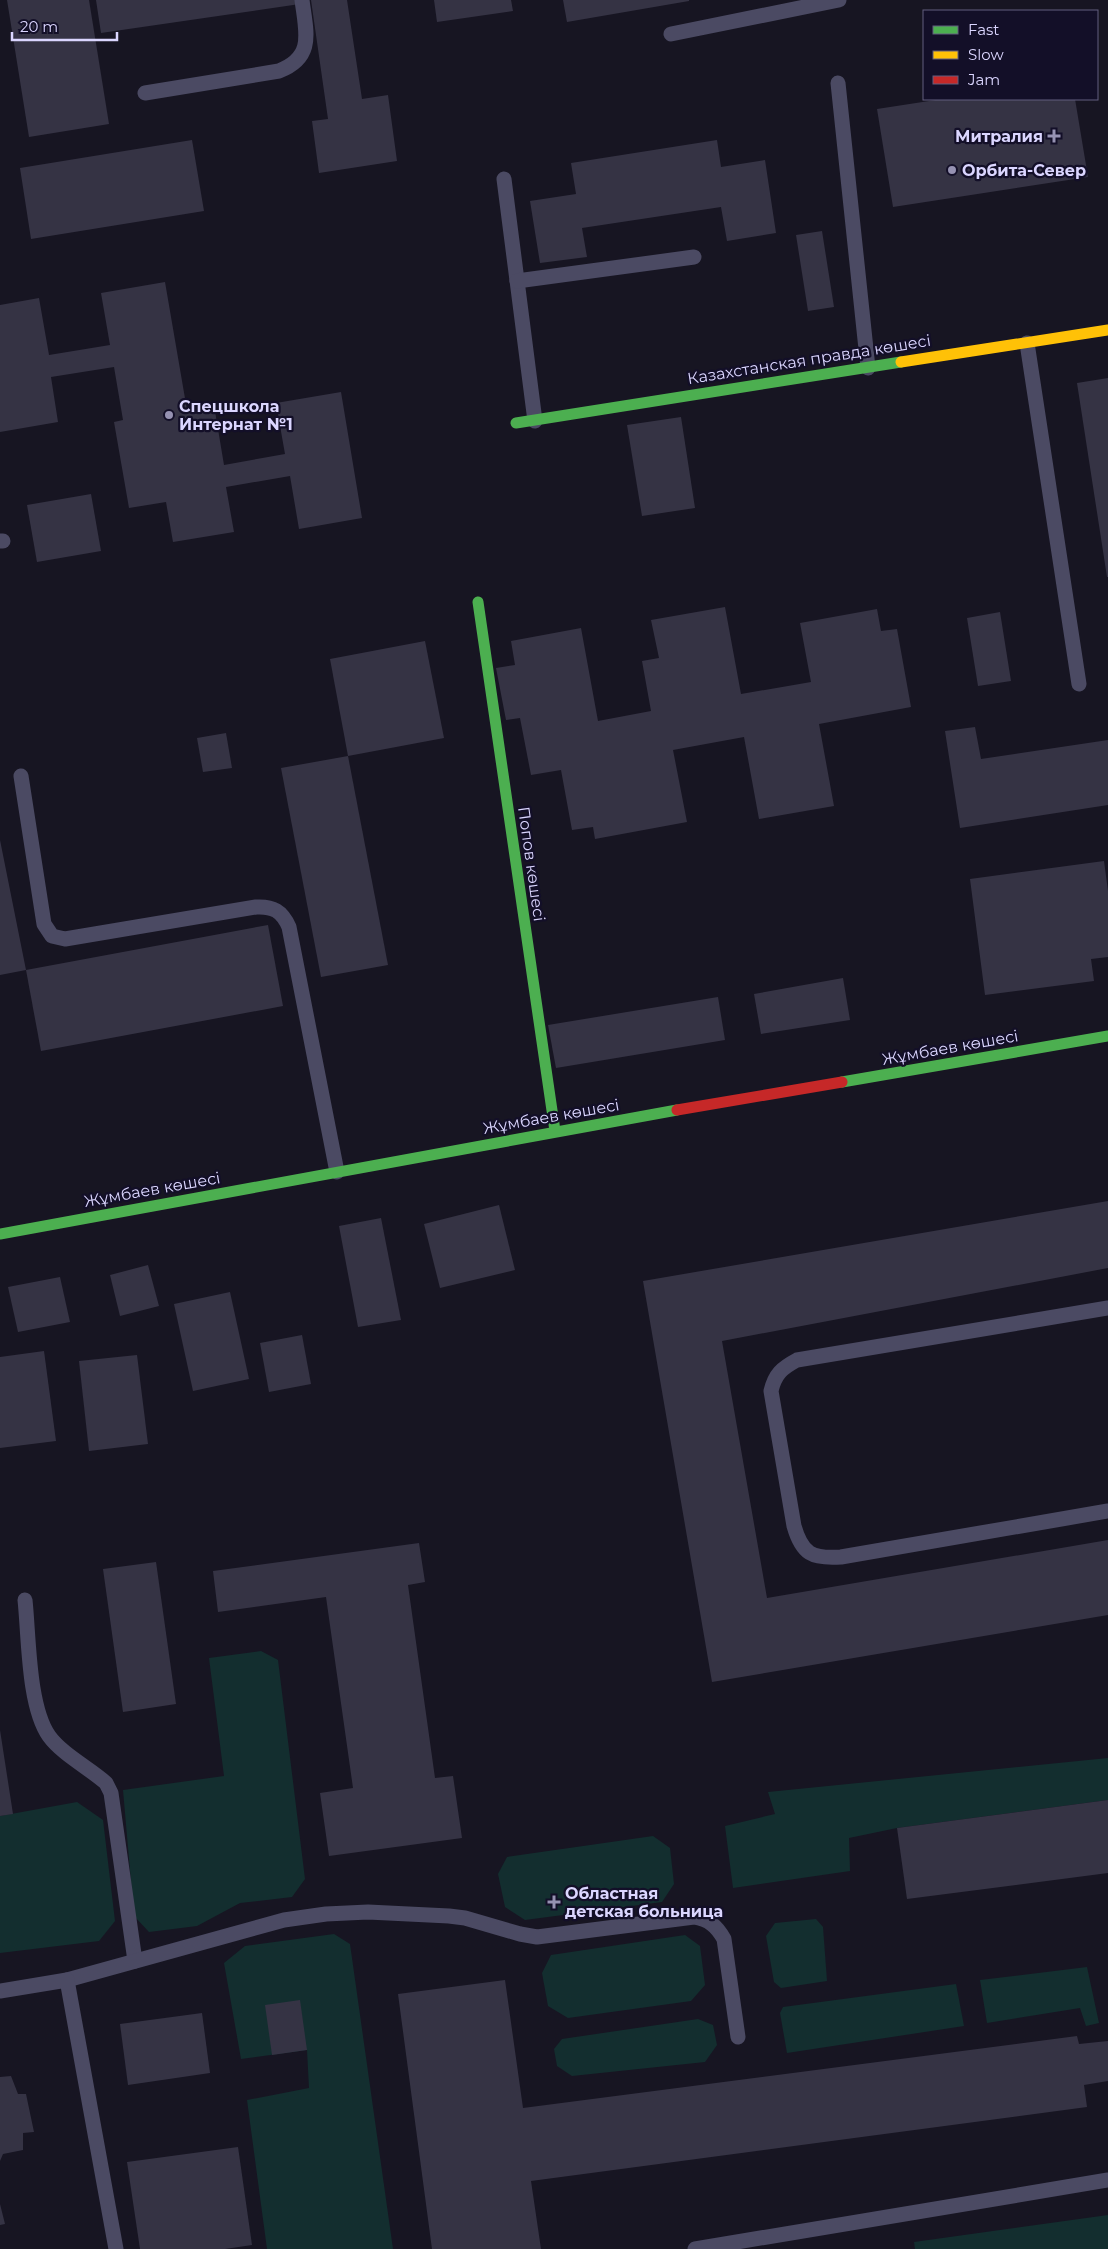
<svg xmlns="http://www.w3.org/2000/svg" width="1108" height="2249" viewBox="0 0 1108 2249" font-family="Montserrat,sans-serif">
<rect width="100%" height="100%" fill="#171522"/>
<!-- green -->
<g fill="#132e2f">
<path d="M261,1651L278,1660L305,1879L292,1897L240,1903L197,1926L149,1932L134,1916L123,1790L224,1776L209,1658Z"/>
<path d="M1108,1758V1800L897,1828L849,1838L850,1871L733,1888L725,1826L775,1814L768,1792Z"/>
<path d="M77,1802L103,1820L115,1921L99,1941L0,1953V1816Z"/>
<path d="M653,1836L670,1848L674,1884L662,1902L525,1920L505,1907L498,1874L507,1857Z"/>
<path d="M816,1919L823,1927L827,1981L781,1988L774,1982L766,1936L775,1923Z"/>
<path d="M334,1934L350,1944L393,2249H267L247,2100L309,2088L307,2050L241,2059L224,1963L245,1946Z"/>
<path d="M685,1935L700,1946L705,1985L691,2001L568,2018L548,2006L542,1973L551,1955Z"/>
<path d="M1087,1967L1099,2023L1086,2026L1080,2008L987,2023L980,1980Z"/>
<path d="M956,1984L964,2026L787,2053L780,2013L783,2007Z"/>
<path d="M698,2019L713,2025L717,2045L705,2062L572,2076L557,2066L554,2049L562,2039Z"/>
<path d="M1108,2215V2249H915L914,2242Z"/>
</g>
<!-- building -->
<g fill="#353344">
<path d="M7,0H89L109,124L29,137Z"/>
<path d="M96,0H299L300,4L101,33Z"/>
<path d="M311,0H347L362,99L388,95L397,161L319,173L312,121L328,119Z"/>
<path d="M434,0H511L513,11L437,22Z"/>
<path d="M563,0H689V1L567,22Z"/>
<path d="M942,99H1075L1088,177L893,207L877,109Z"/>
<path d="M192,140L204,211L31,239L20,168Z"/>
<path d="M717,140L721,167L765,160L776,233L727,241L721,207L582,228L587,257L540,263L530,201L576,194L571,163Z"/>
<path d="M822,231L834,307L808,311L796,235Z"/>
<path d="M165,282L187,410L214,405L224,465L285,454L276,403L341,392L362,518L299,529L290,476L226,487L234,532L173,542L166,502L129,508L114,422L123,420L114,367L51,377L58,422L0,432V305L39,298L49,355L110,345L101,293Z"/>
<path d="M1108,378V577H1107L1077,383Z"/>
<path d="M681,417L695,508L642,516L627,425Z"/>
<path d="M91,494L101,551L37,562L27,505Z"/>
<path d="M725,607L741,694L811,682L800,623L877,609L881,631L897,629L911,707L819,724L834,806L759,819L744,737L673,750L687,822L595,839L593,827L572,830L561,770L531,775L520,718L506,720L496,668L515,665L511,641L581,628L598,721L651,711L642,661L659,658L651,620Z"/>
<path d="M1000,612L1011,681L978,686L967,618Z"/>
<path d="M425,641L444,738L348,756L330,659Z"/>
<path d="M975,727L981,759L1108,740V805L960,828L945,731Z"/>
<path d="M226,733L232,768L203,772L197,738Z"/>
<path d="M348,756L388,965L321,977L281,768Z"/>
<path d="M0,840L26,970L0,975Z"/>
<path d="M1104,861L1108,891V957L1091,959L1094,981L985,995L970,879Z"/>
<path d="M268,925L283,1006L41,1051L26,970Z"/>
<path d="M843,978L850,1020L761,1034L754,994Z"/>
<path d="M718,997L725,1040L556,1068L548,1025Z"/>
<path d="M1108,1201V1268L722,1341L767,1598L1108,1540V1615L712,1682L643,1281Z"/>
<path d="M499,1205L515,1270L440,1288L424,1224Z"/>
<path d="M381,1218L401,1320L358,1327L339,1226Z"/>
<path d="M148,1265L159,1306L120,1316L110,1275Z"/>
<path d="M60,1277L70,1322L18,1332L8,1287Z"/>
<path d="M230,1292L249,1379L193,1391L174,1304Z"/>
<path d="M302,1335L311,1384L269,1392L260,1343Z"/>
<path d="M44,1351L56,1441L0,1448V1357Z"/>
<path d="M137,1355L148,1444L89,1451L79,1361Z"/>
<path d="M419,1543L425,1582L408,1585L435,1778L453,1776L462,1838L329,1856L320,1793L353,1788L326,1597L218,1612L213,1571Z"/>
<path d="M156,1562L176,1704L123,1712L103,1569Z"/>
<path d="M0,1730L13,1814L0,1816Z"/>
<path d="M1108,1800V1873L907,1899L897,1828Z"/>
<path d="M505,1980L523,2108L1077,2036L1079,2044L1108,2041V2081L1084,2085L1087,2107L531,2181L541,2249H432L398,1994Z"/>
<path d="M300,2000L307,2050L272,2055L265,2005Z"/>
<path d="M202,2013L210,2073L128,2085L120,2024Z"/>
<path d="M11,2076L18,2094H26L34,2132L23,2133V2150L3,2154L0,2161V2077Z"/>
<path d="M238,2147L252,2245L225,2249H140L127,2162Z"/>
<path d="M0,2204L5,2224L0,2225Z"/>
</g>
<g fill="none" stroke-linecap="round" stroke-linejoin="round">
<!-- lane -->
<g stroke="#4b4a63" stroke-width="15">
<path d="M671,34L839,0"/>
<path d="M838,83L868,368"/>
<path d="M145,93L279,71C315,57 306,32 302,0"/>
<path d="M504,179L535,421"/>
<path d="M517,281L694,257"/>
<path d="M1027,343L1079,684"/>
<path d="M0,541H3"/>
<path d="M21,776L44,924L52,936L65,939L256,907C273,906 282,911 289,927L337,1172"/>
<path d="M1108,1308L797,1360C782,1368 775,1374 771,1391L794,1526C802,1554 812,1559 841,1557L1108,1511"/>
<path d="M25,1600C29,1637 28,1706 49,1736C62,1754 89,1768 106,1783L111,1793L135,1961"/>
<path d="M67,1980L284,1920L326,1914L368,1912L449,1916L465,1918L520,1934L537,1937L694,1917C709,1920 716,1925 724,1939L738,2037"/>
<path d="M0,1991L67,1980L116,2249"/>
<path d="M695,2249L1108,2180"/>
</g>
<!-- fast -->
<g stroke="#4caf50" stroke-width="11">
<path d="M516,423L901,362"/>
<path d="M478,602L555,1131"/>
<path d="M842,1082L1108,1036"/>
<path d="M0,1234L677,1110"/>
</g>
<!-- slow -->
<path stroke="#ffc107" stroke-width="11" d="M901,362L1108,330"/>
<!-- jam -->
<path stroke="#c62828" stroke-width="11" d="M677,1110L842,1082"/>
</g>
<!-- markers -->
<g fill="#9692b2" stroke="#130f28" stroke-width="2">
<path d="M1051.5 128.5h5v5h5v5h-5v5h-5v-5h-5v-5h5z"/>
<circle cx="952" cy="170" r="5"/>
<circle cx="169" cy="415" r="5"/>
<path d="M551.5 1894.5h5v5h5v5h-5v5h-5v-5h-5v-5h5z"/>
</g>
<g text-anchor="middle" stroke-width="4.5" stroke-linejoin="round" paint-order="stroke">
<!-- poi labels -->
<g font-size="16" font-weight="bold" fill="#dbd6ff" stroke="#130f28" text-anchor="start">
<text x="1043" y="142" text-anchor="end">Митралия</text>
<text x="962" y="176">Орбита-Север</text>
<text x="179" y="412">Спецшкола<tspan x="179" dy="18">Интернат №1</tspan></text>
<text x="565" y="1899">Областная<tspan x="565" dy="18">детская больница</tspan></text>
</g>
<!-- street labels -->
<g font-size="16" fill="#dbd6ff" stroke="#130f28">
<text transform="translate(809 359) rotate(-9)" y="6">Казахстанская правда көшесі</text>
<text transform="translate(532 864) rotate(82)" y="6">Попов көшесі</text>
<text transform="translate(950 1047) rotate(-10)" y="6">Жұмбаев көшесі</text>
<text transform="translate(551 1116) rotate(-10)" y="6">Жұмбаев көшесі</text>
<text transform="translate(152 1189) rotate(-10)" y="6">Жұмбаев көшесі</text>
</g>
</g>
<!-- legend -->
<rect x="923" y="10" width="175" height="90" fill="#130f28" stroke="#635f7e"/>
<rect x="933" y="26" width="25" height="8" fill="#4caf50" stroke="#635f7e"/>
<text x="968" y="35" font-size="15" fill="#dbd6ff">Fast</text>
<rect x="933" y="51" width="25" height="8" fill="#ffc107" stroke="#635f7e"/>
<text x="968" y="60" font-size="15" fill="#dbd6ff">Slow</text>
<rect x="933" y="76" width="25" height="8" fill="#c62828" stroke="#635f7e"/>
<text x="968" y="85" font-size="15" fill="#dbd6ff">Jam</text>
<!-- scale -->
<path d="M12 32v8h105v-8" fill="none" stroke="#dbd6ff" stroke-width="2.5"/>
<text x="20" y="32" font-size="15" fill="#dbd6ff" stroke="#130f28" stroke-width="4" paint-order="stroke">20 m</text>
</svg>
